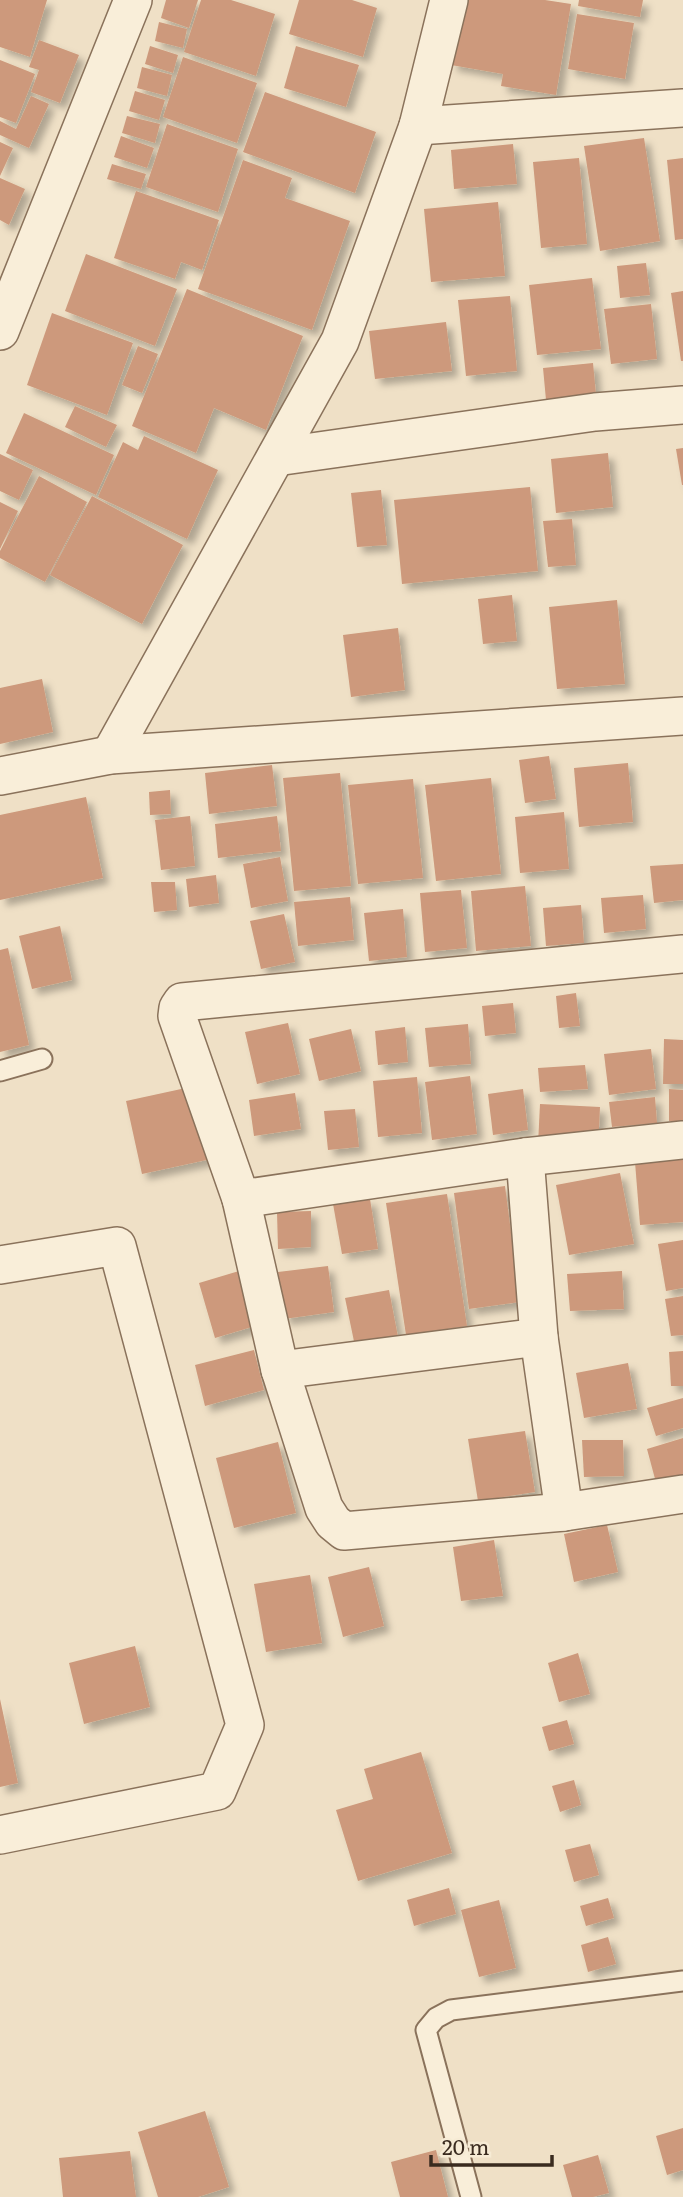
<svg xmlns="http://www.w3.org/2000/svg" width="683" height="2197" viewBox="0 0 683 2197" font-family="Literata,serif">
<defs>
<filter id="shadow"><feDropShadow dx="6" dy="6" stdDeviation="3.5" flood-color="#0004"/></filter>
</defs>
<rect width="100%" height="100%" fill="#efe0c6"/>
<!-- building -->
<g fill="#cd997b" filter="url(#shadow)">
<path d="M0,0H47L30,57L0,47Z"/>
<path d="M166,0H198L189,28L161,18Z"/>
<path d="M201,0H231L275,14L256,76L184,52Z"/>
<path d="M299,0H352L377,8L363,57L289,34Z"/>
<path d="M461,0H545L571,4L556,95L501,86L503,74L451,65Z"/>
<path d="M579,0H643L640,17L578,6Z"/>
<path d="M577,14L634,23L625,79L568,69Z"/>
<path d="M159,22L187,29L183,48L155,41Z"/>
<path d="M39,40L79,55L60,103L31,92L39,70L29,67Z"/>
<path d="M150,46L178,55L173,73L145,64Z"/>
<path d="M296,46L359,65L346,107L284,88Z"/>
<path d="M183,57L257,83L237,143L163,117Z"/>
<path d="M0,60L35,74L16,123L0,117Z"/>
<path d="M142,67L172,75L167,96L137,88Z"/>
<path d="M135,91L165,100L159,120L129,111Z"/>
<path d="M265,92L376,132L355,193L243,152Z"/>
<path d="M31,96L49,104L29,148L0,135V121L16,129Z"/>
<path d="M127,116L160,124L155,143L122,133Z"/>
<path d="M167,124L238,149L218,212L146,187Z"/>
<path d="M121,136L154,148L147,168L114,157Z"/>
<path d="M644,138L660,241L600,251L584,146Z"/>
<path d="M0,142L13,148L0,176Z"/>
<path d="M513,144L517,184L454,189L451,150Z"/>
<path d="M579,158L587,244L541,248L533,162Z"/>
<path d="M683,158V239L675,240L667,160Z"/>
<path d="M243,160L292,178L285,198L350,221L312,330L198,289Z"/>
<path d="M112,164L146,174L141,189L107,179Z"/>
<path d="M0,178L25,189L9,225L0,220Z"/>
<path d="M136,191L219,220L202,270L181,262L175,279L114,258Z"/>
<path d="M498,202L505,276L431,282L424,209Z"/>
<path d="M86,254L177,289L155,346L65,311Z"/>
<path d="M646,263L650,295L620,298L617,266Z"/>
<path d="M592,278L601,349L537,355L529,285Z"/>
<path d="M187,289L303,336L266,430L214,408L196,453L132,426Z"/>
<path d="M683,291V361H681L671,293Z"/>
<path d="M510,296L517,371L466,376L458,300Z"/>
<path d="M651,304L657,359L611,364L604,309Z"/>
<path d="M52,313L133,343L107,415L27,385Z"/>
<path d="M446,322L452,371L375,379L369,331Z"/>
<path d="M138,346L158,354L142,393L122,385Z"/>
<path d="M593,363L596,395L546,400L543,368Z"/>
<path d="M75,406L117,425L106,447L65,427Z"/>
<path d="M24,413L114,455L96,495L6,453Z"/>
<path d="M144,436L218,470L187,539L98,497L123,442L138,450Z"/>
<path d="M683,448V485H682L676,449Z"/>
<path d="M608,453L613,507L556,513L551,459Z"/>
<path d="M0,454L33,470L19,500L0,491Z"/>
<path d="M39,476L87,502L45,582L0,558V551Z"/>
<path d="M530,487L538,571L402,584L394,500Z"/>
<path d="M381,490L387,545L357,547L351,493Z"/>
<path d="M92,496L183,545L142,624L50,575Z"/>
<path d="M0,502L18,511L0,549Z"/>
<path d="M572,519L576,565L548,567L543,521Z"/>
<path d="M512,595L517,641L483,644L478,599Z"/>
<path d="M617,600L625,684L557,689L549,607Z"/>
<path d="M398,628L405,690L351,697L343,635Z"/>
<path d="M42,679L53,732L0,744V688Z"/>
<path d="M549,756L556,799L525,803L519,760Z"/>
<path d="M628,763L633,822L579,827L574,768Z"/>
<path d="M272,765L277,806L209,814L205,773Z"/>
<path d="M340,773L351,886L294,891L283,778Z"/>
<path d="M491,778L501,874L436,881L425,785Z"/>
<path d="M413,779L423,878L358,884L348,785Z"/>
<path d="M170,790L171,814L150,815L149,792Z"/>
<path d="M86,797L103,878L0,900V815Z"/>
<path d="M564,812L569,869L520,873L515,817Z"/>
<path d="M190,816L195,866L161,870L155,820Z"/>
<path d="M277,816L281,851L218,858L215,824Z"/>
<path d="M280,857L288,901L251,908L243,864Z"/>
<path d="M683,864V900L654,903L650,866Z"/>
<path d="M216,875L219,903L189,907L186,879Z"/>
<path d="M151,882H175L177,910L154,912Z"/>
<path d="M525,886L531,946L476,951L471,891Z"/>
<path d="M461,890L467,948L425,952L420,893Z"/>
<path d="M643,895L646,929L604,933L601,898Z"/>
<path d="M350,897L354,940L298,946L294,902Z"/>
<path d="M581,905L584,943L546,946L543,908Z"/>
<path d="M403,909L407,957L369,961L364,913Z"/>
<path d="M284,914L295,962L261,969L250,921Z"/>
<path d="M60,926L72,980L32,989L19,936Z"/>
<path d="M8,948L29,1045L0,1052V950Z"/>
<path d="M576,993L580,1026L559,1028L556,996Z"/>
<path d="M513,1003L516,1033L485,1036L482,1006Z"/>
<path d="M288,1023L300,1074L257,1084L245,1032Z"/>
<path d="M468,1024L471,1064L429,1067L425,1028Z"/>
<path d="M405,1027L408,1062L378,1065L375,1031Z"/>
<path d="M351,1029L361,1071L319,1081L309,1039Z"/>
<path d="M664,1039L683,1040V1084H663Z"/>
<path d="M651,1049L656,1089L609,1095L604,1054Z"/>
<path d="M585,1065L588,1089L540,1092L538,1068Z"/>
<path d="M470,1076L477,1134L432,1140L425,1082Z"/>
<path d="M417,1077L422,1133L378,1137L373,1081Z"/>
<path d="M195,1086L211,1159L142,1174L126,1101Z"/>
<path d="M523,1089L528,1130L493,1135L488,1094Z"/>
<path d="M669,1089L683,1090V1121H669Z"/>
<path d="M295,1093L301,1129L254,1136L249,1100Z"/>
<path d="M655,1097L657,1123L612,1127L609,1102Z"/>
<path d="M540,1104L600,1107L598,1148L538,1144Z"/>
<path d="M355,1109L359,1147L328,1150L324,1111Z"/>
<path d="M683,1159V1222L640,1225L635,1162Z"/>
<path d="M620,1173L634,1244L569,1255L556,1185Z"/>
<path d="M505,1186L520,1302L469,1309L454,1193Z"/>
<path d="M447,1194L467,1326L406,1335L386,1203Z"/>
<path d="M370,1199L378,1249L342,1254L333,1204Z"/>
<path d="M311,1211V1247L278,1249L277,1212Z"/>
<path d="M683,1240V1288L666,1291L658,1244Z"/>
<path d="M328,1266L334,1312L284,1319L278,1272Z"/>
<path d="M239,1271L255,1326L215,1338L199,1283Z"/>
<path d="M622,1271L624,1309L570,1311L567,1274Z"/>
<path d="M389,1290L399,1342L356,1351L345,1298Z"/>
<path d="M683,1296V1335L671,1336L665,1299Z"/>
<path d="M254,1350L264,1390L205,1406L195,1365Z"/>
<path d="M683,1351V1386H671L669,1352Z"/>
<path d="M628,1363L637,1409L584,1418L576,1373Z"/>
<path d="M683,1398V1428L656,1436L647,1408Z"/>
<path d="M525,1431L535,1492L478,1501L468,1439Z"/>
<path d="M683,1438V1483L658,1490L647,1449Z"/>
<path d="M582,1440H623L624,1476L584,1477Z"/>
<path d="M278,1442L296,1513L234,1528L216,1458Z"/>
<path d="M607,1525L618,1572L574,1582L564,1534Z"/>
<path d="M494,1540L503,1596L461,1601L453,1547Z"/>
<path d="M369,1567L384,1626L343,1637L328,1577Z"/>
<path d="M310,1575L322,1643L266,1652L254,1584Z"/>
<path d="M135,1646L150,1707L84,1724L69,1663Z"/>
<path d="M578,1653L590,1694L559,1702L548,1663Z"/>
<path d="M0,1699L18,1783L0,1787Z"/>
<path d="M567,1720L574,1744L549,1751L542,1727Z"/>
<path d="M421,1752L452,1853L358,1881L336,1810L373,1799L364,1769Z"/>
<path d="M574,1780L581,1805L560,1812L552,1786Z"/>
<path d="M590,1844L599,1875L574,1882L565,1850Z"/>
<path d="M449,1888L456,1914L414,1926L407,1900Z"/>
<path d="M608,1898L614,1918L586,1926L580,1906Z"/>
<path d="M499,1900L516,1968L479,1977L461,1910Z"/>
<path d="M608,1937L616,1964L588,1972L581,1945Z"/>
<path d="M205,2111L229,2187L198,2197H158L138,2132Z"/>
<path d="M683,2128V2170L667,2175L656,2136Z"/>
<path d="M436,2150L448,2197H400L391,2162Z"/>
<path d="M130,2151L136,2197H63L59,2158Z"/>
<path d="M598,2155L609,2193L593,2197H572L563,2165Z"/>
</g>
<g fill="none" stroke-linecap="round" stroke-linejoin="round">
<defs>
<g id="lane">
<path d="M0,1071L42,1059"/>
<path d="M471,2197L426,2030L436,2018L451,2010L683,1981"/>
</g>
<g id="street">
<path d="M418,126L683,108"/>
<path d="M0,331L133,0"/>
<path d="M276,457L595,412L683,405"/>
<path d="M110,755L340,341L418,126L449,0"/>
<path d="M0,776L110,755L683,716"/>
<path d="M683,954L182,1002L178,1008L177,1016L241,1199L280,1370L324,1508L333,1522L344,1531L564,1512L683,1494"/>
<path d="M525,1157L539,1337L564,1512"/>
<path d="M241,1199L525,1157L683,1140"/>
<path d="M0,1265L117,1246L245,1725L217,1791L0,1835"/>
<path d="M280,1370L539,1337"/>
</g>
</defs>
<!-- lane casing -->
<use href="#lane" stroke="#8a725b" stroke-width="23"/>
<!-- street casing -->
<use href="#street" stroke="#8a725b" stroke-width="40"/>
<!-- lane -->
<use href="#lane" stroke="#f9eed9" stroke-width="19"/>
<!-- street -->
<use href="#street" stroke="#f9eed9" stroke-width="37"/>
</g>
<!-- scale -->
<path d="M431 2155v10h121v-10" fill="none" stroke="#3a2b1f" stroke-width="3.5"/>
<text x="442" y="2155" font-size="21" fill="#3a2b1f" stroke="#f6ebd5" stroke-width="5" paint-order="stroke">20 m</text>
</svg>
